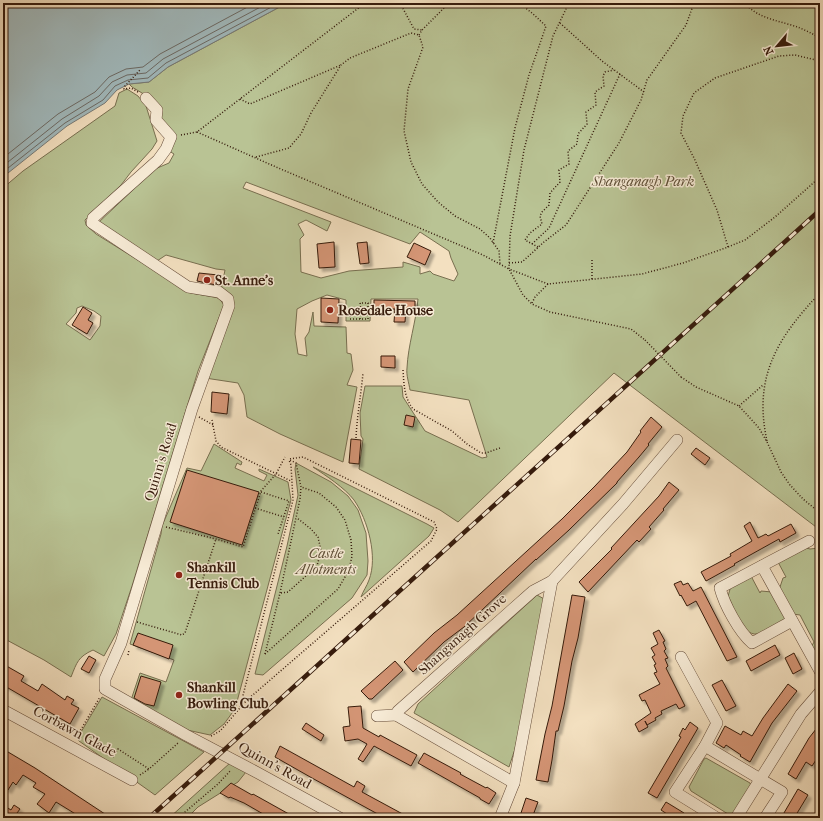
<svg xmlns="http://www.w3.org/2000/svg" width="823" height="821" viewBox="0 0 823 821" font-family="'IM FELL French Canon',serif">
<defs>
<filter id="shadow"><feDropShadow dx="3.5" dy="3.5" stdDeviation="1" flood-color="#0004"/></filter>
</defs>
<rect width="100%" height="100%" fill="#f3e0c0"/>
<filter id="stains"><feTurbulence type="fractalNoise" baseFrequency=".005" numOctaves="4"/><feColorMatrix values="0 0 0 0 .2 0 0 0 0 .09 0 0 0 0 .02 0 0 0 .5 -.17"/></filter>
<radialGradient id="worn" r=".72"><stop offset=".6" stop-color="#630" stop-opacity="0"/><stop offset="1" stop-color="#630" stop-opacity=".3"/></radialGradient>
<!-- green -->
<g fill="#b9c394" stroke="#786f50" fill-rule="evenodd">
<path d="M287,3H820V530L614,373L458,522L440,510L359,469L363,439L361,436L360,413L365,386H402L403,397L425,431L482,458L487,457L469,400L410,390C409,383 406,375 407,368C408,345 416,322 418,299H371L370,321H346V300L327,295L312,301L297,309L295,334L298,354L307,356L305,338L309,332L313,312L314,326L346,327L347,353L351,354L353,370L347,385L357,387L343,462L280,434L247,417L244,395L238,383L205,378L231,309L221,290L225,270L216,269L166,255L157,261L98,223L155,169L169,163L174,154L166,149L169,143L147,96L132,87L129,84L149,82L168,67ZM246,182L410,244L420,232L449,251L451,258L458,274L454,281L433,274L430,271L420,274V267L403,262V267L349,271L321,278L301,272L300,239L304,235L298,224L306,220L327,231L331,222L243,188Z"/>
<path d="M127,89L138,96L146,106L157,141L152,149L131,172L121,185L85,220L86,225L96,234L191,293L219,298L224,305L198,371L132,586L116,634L104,656L93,650C78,657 77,662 71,677L44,660L3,638V188L23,171L115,106L119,93ZM82,306L94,311L101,316L100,326L90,340L66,324L76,313L77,308Z"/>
<path d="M214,444L242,462L241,465L237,463L235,468L264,481L267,475L259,471V469L288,482L291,500L235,709L224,724L210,735L187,730L131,700L140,673L166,682L174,660L130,644L161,534L162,526L187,468L201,471Z"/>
<path d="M296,463L331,482L348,496L358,510L366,533L368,561L367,575L352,598L263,675L255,674L287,546L298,495L295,469Z"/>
<path d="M313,467L427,524L434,528L429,536L361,597C363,591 367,586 369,580C378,557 368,520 354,500C345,488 325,475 313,467Z"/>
<path d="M820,545V665L810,649L814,642L800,615L793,614L779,590L783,578L786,577L778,562L803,547L810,549L819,548Z"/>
<path d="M751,576L760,593L761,591L772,592L785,616V619C779,622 762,633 757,634C742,636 733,606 728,596L731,586Z"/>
<path d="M537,595L546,600L515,749L509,767L414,713L418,704Z"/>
<path d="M102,697L204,752L155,795L79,741L78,737Z"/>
<path d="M706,758L750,783L751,786L733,815L728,814L691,791L689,787L704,759Z"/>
<path d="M230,763L246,772L238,782L198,807L187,818H169Z"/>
</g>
<!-- water -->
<path fill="#a1babe" stroke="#767a77" d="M3,3H287L168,67L149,82L129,84L117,90L105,103L67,126L3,177Z"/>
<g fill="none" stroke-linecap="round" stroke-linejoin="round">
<!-- shore -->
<g stroke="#6c6a65" stroke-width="1">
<path d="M3,158L58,114L95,92L109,77L126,69L143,67L160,54L255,3"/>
<path d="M3,166L62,119L99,96L112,82L127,75L146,73L163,59L268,3"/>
<path d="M3,172L65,123L103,100L115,86L128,80L148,78L166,63L279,3"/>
</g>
</g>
<!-- building -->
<g fill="#d49574" stroke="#361b0c" filter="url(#shadow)">
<path d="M334,242L335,267L319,268L317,244Z"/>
<path d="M367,242L369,263L360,264L357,243Z"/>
<path d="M414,243L431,251L425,265L407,257Z"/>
<path d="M199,273L218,275L216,285L197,281Z"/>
<path d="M321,298L339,299L338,323L321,322Z"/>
<path d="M374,300L415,301V309H406L405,322H394L395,309H374Z"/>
<path d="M83,307L92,313L88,320L93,323L87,334L72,325Z"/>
<path d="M381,356H395V368L381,367Z"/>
<path d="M212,392L229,394L227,414L211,412Z"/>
<path d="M406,415L415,417L413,427L404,425Z"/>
<path d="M651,417L662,427L648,444L649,445L639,457L617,482V483L569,530L536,560V559L464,627L444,642L413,672L404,662L434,633L457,615L562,519L595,486L627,452L641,432L640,431Z"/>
<path d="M351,439L361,440L359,464L349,463Z"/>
<path d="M696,448L710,458L705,465L691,454Z"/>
<path d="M187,470L259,492L242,545L170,522Z"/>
<path d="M669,482L679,490L663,509L664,510L649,527L651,529L639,542L637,540L588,592L579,582L612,549L611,548L659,496Z"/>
<path d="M750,522L758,538L766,534L768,536L791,524L796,533L780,542L779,539L734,564L735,565L706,581L701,572L731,556L730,554L752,541L744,526Z"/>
<path d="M681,581L683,585L688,583L693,591L701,587L737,657L727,661L696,601L687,606L681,595L680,596L674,584Z"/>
<path d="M572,595L585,597L578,638L572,661L564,706L558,731H556L552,760L548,782L536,780L545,734L552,706Z"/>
<path d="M659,630L665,641L663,642L666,649L664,651L668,658L665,659L668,666L666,668L685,706L679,709L676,704L661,711L662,714L655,718L656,720L647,725L645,721L648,727L639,732L635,724L651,713L645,700L642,701L639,695L660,684L654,673L657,672L654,665L656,664L652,657L655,655L651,648L658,644L653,633Z"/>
<path d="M138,633L173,645L169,659L133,645Z"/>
<path d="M775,645L780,655L751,671L746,661Z"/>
<path d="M794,653L802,669L793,674L785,658Z"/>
<path d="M89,656L96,660L89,673L81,669Z"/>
<path d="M395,661L403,670L372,699H369L361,691Z"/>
<path d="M3,664L24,676L21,681L38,691L42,684L65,700L67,696L74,700L71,704L79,708L70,724L3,685Z"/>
<path d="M141,676L161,682L154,706L145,704L134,698Z"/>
<path d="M722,680L736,706L726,711L712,685Z"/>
<path d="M788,684L797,691L772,723L750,762L740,756L741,755L726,745L724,748L716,743L725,726L741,735L743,731L752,736L763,718Z"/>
<path d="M361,706L363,728L379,737L380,735L417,755L411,766L374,746L363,762L358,759L367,744L358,739L345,741L343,727L350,726L348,707Z"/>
<path d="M690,722L698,728L657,798L648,793L681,737L679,736L683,728L685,730Z"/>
<path d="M306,723L324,735L321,741L302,729Z"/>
<path d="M820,724V754L812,766L806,762L796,779L788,774L809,738Z"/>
<path d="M280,746L354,787L357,781L365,786L362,792L410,818H385L312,778L275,757Z"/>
<path d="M3,749L35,768L111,818H82L56,802L49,813L37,804L45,794L33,787L36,783L23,775L16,785L13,782L8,790L3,787Z"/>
<path d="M424,753L461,773L460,774L486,788L487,787L496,793L489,804L480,799V798L418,763Z"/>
<path d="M231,783L252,795L253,794L296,818H270L244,803L230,797L229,798L220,793Z"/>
<path d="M798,789L808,795L799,810L794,818H781Z"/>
<path d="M526,798L538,802L532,818H526L520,816Z"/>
<path d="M666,802L684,813L681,818H673L661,810Z"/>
<path d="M3,805L11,810L14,805L20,809L17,813L25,818H3Z"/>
</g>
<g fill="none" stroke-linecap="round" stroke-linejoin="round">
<defs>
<g id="minor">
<path d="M146,98L157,110L156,120L171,137L166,149L158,160L93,218L92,223L188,287L219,292L228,299L229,306L192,409L121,643L105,679V689L186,735L258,773L340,818"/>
<path d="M762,566L820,671"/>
<path d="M792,621L752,643C739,632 724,604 720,588L809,541"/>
<path d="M681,657L717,723L705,746"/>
<path d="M3,710L132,780"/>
<path d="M377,716L396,715"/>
<path d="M514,783L396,715L398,711L533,591L552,581"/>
<path d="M500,818L514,783L552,581L623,504L677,440"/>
<path d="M717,818L675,792L705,746L782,792L765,818"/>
<path d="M736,818L801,714L820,692"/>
</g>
</defs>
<!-- minor casing -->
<use href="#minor" stroke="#654c39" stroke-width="12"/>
<!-- path -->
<g stroke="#361b0c" stroke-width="1.5" stroke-dasharray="1 2" stroke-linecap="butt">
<path d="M400,3L414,29L422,30"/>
<path d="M745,3C757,19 782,21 800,28C807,31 813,34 820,38"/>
<path d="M560,23L602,61L644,92"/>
<path d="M419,35L422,30L449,3"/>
<path d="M138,92L131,88L124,89V87L140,70"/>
<path d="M240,99L250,104L341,65"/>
<path d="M197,132L276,167L483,255L509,269L523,295L532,304L550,312L631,329L645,340"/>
<path d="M181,135L197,132L365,3"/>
<path d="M256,157L289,148L301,134L311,113L341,65L350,58L411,33L419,35L423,47L408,89L404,131L411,162L422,184L438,202L455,216L480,229L490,238L499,251L500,264"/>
<path d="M493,243L515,128L529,75L546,26L532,13L519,3"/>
<path d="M532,244L549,228L620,74"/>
<path d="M538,247L525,240L530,233L542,224L540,216L542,212L549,205L550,193L560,182L559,170L569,164L568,151L577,144L578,134L587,124L586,112L596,105L595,92L604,86L603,76L605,72L614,70"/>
<path d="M728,247L717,210L694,158L681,133L683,116L694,93L715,78L779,56L795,55L820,61"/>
<path d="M509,263L522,262L544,242L566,225L619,143L641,100L647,80L686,25L694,3"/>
<path d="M592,279V258"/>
<path d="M548,284L509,269L510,236L524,150L553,36L566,9L567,3"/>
<path d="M532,303L535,297L548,284L642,274L683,263L728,247L745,240L775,217L820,177"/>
<path d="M360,319C360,313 361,308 360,303H368V319H350V311C358,311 366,311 373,311V312"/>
<path d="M403,370C404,385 404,397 413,409L452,431L467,444L481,453H486L500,448"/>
<path d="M681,377L696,387L739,406L759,428L767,442L781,472L790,485L803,499L820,513"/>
<path d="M739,406L763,385"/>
<path d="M199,417L213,425"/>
<path d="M212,420L216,441L221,447L291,481"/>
<path d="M356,438C357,416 361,395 363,373"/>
<path d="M767,441C753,377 777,338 820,293"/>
<path d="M261,492L289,501L278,534"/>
<path d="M255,508L284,517"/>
<path d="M166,527L216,539L243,547L261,491L276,474L285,457"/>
<path d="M281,593L288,592L317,566L321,551L318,537L311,529L297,518"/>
<path d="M137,622L182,635L185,633L216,539"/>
<path d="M265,654L338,589L349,570L352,556L351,540L345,520L336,507L319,493L301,487"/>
<path d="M265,654L280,593L300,499L301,487L296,463L290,460"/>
<path d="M128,655L129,650"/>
<path d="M240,707L293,500L291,465L289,460"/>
<path d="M211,736L220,731L247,700L431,541L437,529L434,522L303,457L289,459"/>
<path d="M76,738L100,697"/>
<path d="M113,757L118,749L149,769L178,743"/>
<path d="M140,775L149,769"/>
<path d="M183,818L185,812L218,784L231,770"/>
</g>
<!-- minor -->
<use href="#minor" stroke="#f7ebd6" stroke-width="11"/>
<defs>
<path id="rail" d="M149,818L820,210"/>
</defs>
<!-- rail casing -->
<use href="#rail" stroke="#361b0c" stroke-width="4.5"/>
<!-- rail -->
<use href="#rail" stroke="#f7ebd6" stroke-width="3" stroke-dasharray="9" stroke-linecap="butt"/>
<!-- path-bridge -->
<path stroke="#361b0c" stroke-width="1.5" stroke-dasharray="1 2" stroke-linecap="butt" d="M645,340L681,377"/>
</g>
<!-- markers -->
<g fill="#8f2418" stroke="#f7ebd6" stroke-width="1.5">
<circle cx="207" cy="280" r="4"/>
<circle cx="330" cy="310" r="4"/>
<circle cx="179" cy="575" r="4"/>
<circle cx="179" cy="695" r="4"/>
</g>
<g text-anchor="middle" stroke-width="3" stroke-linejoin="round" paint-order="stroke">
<!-- park labels -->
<g font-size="14" font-style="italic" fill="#5d4d35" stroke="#f7ebd6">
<text x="643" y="186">Shanganagh Park</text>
<text x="326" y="558">Castle<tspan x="326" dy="16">Allotments</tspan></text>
</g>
<!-- poi labels -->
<g font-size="14" font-weight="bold" fill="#361b0c" stroke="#f7ebd6" text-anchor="start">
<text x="215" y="285">St. Anne's</text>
<text x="338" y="315">Rosedale House</text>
<text x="187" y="572">Shankill<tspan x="187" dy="16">Tennis Club</tspan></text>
<text x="187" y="692">Shankill<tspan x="187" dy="16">Bowling Club</tspan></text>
</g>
<!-- street labels -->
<g font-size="14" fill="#361b0c" stroke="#f7ebd6">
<text transform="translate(160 462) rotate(-73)" y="5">Quinn's Road</text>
<text transform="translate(462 634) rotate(-42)" y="5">Shanganagh Grove</text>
<text transform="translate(75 731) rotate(28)" y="5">Corbawn Glade</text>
<text transform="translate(275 765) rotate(29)" y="5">Quinn's Road</text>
</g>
</g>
<!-- margin -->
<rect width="823" height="821" fill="none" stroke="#f3e0c0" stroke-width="16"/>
<rect x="4" y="4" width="815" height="813" fill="none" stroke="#361b0c" stroke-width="2"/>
<rect x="8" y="8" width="807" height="805" fill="none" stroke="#361b0c"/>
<!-- north arrow -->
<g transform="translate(777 46) rotate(242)" stroke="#f7ebd6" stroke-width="3" paint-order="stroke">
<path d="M0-3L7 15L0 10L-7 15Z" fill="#361b0c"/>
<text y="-6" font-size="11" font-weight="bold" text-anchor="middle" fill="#361b0c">N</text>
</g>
<rect width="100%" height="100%" filter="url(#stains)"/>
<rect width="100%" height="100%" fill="url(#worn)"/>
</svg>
